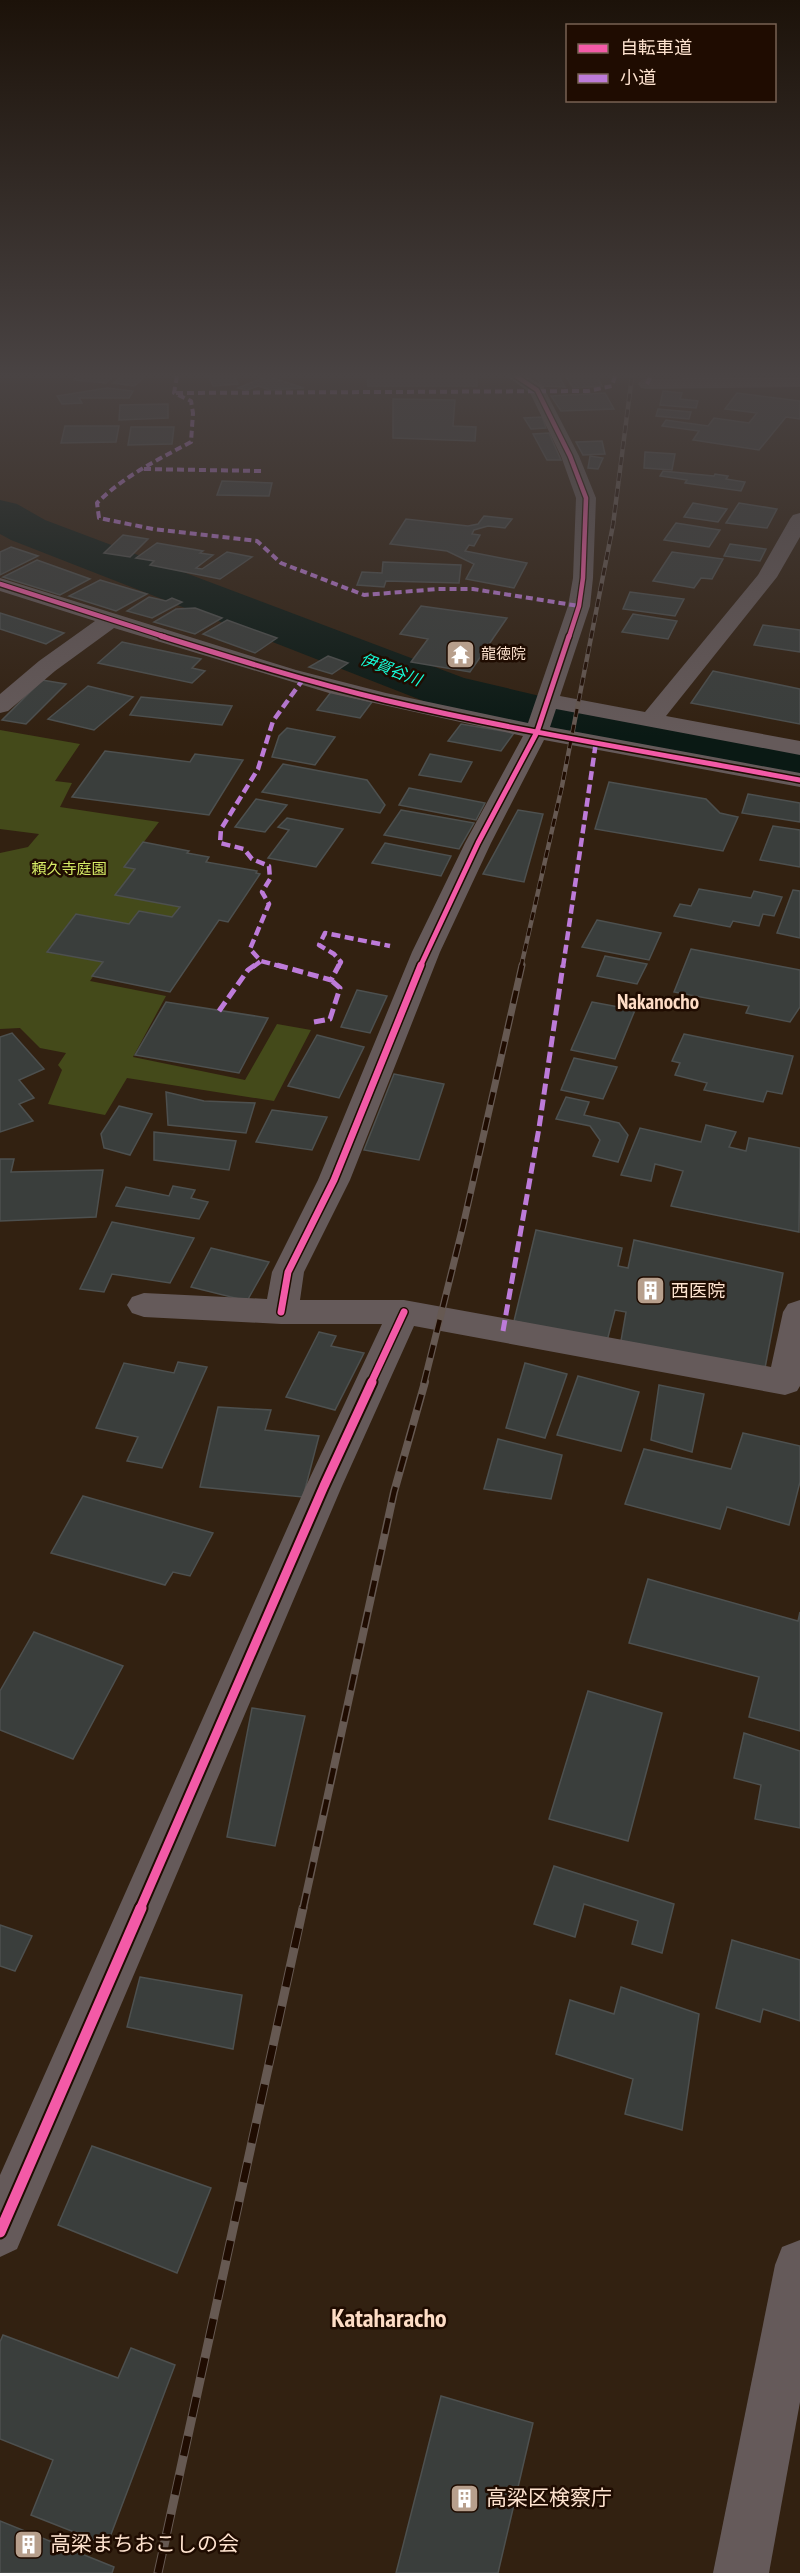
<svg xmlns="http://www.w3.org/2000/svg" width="800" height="2573" viewBox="0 0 800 2573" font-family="'PT Sans Narrow','Noto Sans JP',sans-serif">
<rect width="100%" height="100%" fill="#322111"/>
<!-- green -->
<path fill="#444a1a" d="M0,730L80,744L55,781L72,783L60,807L159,822L125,867L135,869L116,895L180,907L172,917L139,911L129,924L76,914L47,951L103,962L90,981L166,996L133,1057L245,1080L277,1024L311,1030L274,1101L127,1078L105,1115L48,1104L62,1070L58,1065L66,1053L40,1048L20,1028L0,1029V853L28,847L39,834L0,829Z"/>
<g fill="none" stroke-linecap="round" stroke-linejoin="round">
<!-- river -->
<path fill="#0a1914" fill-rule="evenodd" d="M0,500L17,504L45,520L464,678L591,708L800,747V783L591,742L426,702L11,540L0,534Z"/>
</g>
<!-- building -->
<g fill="#3a3e3c" stroke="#4d504f" stroke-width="1.5">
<path d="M78,376H114L106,383L74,380Z"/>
<path d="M122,376H130L144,377L134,386L113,383Z"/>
<path d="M209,376H235L238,384L213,386Z"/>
<path d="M267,376L304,388L270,390L258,386L247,390L238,388Z"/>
<path d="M367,376H477V386H368Z"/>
<path d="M534,376H559L565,387L543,386Z"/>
<path d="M566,376H597L602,386L573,388Z"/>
<path d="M680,376H729L732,381L684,382Z"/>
<path d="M107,388L133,391L129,398H79L82,403L62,404L57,396Z"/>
<path d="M663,391L682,393L680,399L698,401L696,408L660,405Z"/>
<path d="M605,393L614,409L561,411L551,396Z"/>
<path d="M737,393L800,401V419L786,417L759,450L693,440L699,431L662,426L666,420L708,426L714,418L749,423L757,413L725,409Z"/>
<path d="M393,399L455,400L453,426L476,427L475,441L393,438Z"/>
<path d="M168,404V418L119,420L120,405Z"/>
<path d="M658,409L691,412L689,419L656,416Z"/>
<path d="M542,417L546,428L531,429L524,418Z"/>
<path d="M65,426H119L116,442L61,443Z"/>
<path d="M131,427H174L172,444L128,445Z"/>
<path d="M549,433L561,460H547L533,434Z"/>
<path d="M602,441L605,454L583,455L576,442Z"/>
<path d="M645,452L675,454L672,470L644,468Z"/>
<path d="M590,456L603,458L598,469L588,468Z"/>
<path d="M663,471L714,476L715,474L728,476L726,479L745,482L741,491L685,483L687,480L660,476Z"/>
<path d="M222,481L272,483L269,496L217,495Z"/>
<path d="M693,503L727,509L718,522L684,517Z"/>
<path d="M739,503L777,509L767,528L726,523Z"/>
<path d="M484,516L512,519L505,528L488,526L474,530L472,534L480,535L474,546L469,545L465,551L527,563L514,588L466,579L474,564L447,551L390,544L406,519L468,526L478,524Z"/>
<path d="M676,523L720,530L709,547L664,540Z"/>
<path d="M123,535L148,539L130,557L104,553Z"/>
<path d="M157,543L203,551L200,553L213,555L196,568L202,569L227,552L252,557L220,579L150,565L154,561L136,558Z"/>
<path d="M730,544L766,549L760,561L724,556Z"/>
<path d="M11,547L38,556L0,575V552Z"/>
<path d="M672,552L723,559L712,579L701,578L694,588L653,581Z"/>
<path d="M37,560L90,579L60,595L3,577Z"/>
<path d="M383,562L461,565L459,583L386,581L384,587L357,585L362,572L382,573Z"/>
<path d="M100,580L147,594L116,611L69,596Z"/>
<path d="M630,592L684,599L675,616L623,609Z"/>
<path d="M149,597L166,601L172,598L182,602L152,618L127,611Z"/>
<path d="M421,606L507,618L470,672L411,662L428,639L400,634Z"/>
<path d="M195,608L222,618L195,634L154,622L176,609Z"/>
<path d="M0,613L64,633L46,644L0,629Z"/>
<path d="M633,614L677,621L668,639L622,632Z"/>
<path d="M227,620L277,638L255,653L203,634Z"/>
<path d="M763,625L800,630V652L754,645Z"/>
<path d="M122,642L201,659L192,668L205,671L192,683L98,663Z"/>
<path d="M328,656L348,663L332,674L309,667Z"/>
<path d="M713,671L800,689V724L691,703Z"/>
<path d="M42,680L66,684L26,724L2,720Z"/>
<path d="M88,686L133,697L94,730L48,719Z"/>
<path d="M331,692L372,702L360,718L317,710Z"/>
<path d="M141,697L232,706L222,725L130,715Z"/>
<path d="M461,724L514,733L501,751L448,741Z"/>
<path d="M287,728L335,737L315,765L272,757L279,736Z"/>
<path d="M105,751L190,762L195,754L243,760L209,815L72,797Z"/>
<path d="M430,754L472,762L461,782L419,775Z"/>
<path d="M283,764L367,780L385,805L380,813L262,792Z"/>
<path d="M609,782L706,799L720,813L738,817L723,851L595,829Z"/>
<path d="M409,788L485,803L476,820L399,805Z"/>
<path d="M748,794L800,803V822L742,813Z"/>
<path d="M256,799L287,805L265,832L235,827Z"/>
<path d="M401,810L474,823L459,849L384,835Z"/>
<path d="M518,810L543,814L524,882L483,874Z"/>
<path d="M287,818L343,829L316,867L268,858L289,830L278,827Z"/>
<path d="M773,826L800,830V867L760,860Z"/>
<path d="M143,842L189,851L187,853L209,857L206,862L257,871L256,873L260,874L228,922L219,920L170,992L92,976L103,962L47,952L76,914L129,924L139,911L172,917L180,907L115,895L135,869L124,867Z"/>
<path d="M385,843L451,856L441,876L372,863Z"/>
<path d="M699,889L751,898L754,891L782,897L774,916L763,914L759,926L733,921L730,927L674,916L680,904L691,906Z"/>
<path d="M793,890L800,891V938L777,933Z"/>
<path d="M597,920L661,933L649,960L582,947Z"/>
<path d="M691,949L800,970V1007L790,1022L746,1013L749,1006L674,992Z"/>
<path d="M605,956L647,964L637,984L597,976Z"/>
<path d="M357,990L387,996L370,1033L341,1027Z"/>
<path d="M166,1002L268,1018L239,1073L135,1055Z"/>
<path d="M592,1002L635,1010L615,1059L571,1050Z"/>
<path d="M12,1033L44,1069L19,1080L34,1098L19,1104L33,1121L0,1132V1037Z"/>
<path d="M684,1034L793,1056L782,1094L767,1091L763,1102L704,1090L707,1083L675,1075L680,1063L672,1061Z"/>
<path d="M317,1035L364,1047L339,1098L288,1086Z"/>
<path d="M574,1058L617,1067L603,1099L561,1090Z"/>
<path d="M394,1074L444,1084L419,1160L364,1150Z"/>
<path d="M166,1092L204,1101L255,1103L246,1133L168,1125Z"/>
<path d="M566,1097L589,1102L584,1115L619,1123L628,1135L618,1162L593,1156L600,1140L590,1126L556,1119Z"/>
<path d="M119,1106L152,1114L130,1155L104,1148L101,1134Z"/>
<path d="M272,1110L327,1117L312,1150L256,1142Z"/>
<path d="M706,1125L736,1132L729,1147L746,1151L749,1138L800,1148L799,1232L671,1206L683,1171L655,1164L651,1181L621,1175L640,1128L701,1142Z"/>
<path d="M154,1132L236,1141L229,1170L154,1160Z"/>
<path d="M0,1159H14L11,1172L103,1170L96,1217L0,1221Z"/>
<path d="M173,1186L195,1190L191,1198L208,1202L199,1219L116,1206L126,1187L169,1196Z"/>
<path d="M112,1222L194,1238L170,1283L112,1274L104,1292L80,1289Z"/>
<path d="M536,1230L622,1248L618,1266L628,1268L634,1240L783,1273L765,1368L621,1341L626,1312L615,1310L607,1341L514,1321Z"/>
<path d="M211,1248L269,1262L247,1301L191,1287Z"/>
<path d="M319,1332L336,1336L331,1346L364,1353L335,1410L286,1397Z"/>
<path d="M178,1362L207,1367L162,1468L127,1461L138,1437L96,1428L124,1363L174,1373Z"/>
<path d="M525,1363L567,1374L545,1438L506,1428Z"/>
<path d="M578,1376L639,1392L621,1451L557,1435Z"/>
<path d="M659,1385L704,1394L692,1452L651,1440Z"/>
<path d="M218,1407L271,1410L265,1430L319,1436L303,1497L200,1487Z"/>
<path d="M743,1433L800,1446V1482L789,1525L727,1507L720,1529L625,1504L644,1449L731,1469Z"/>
<path d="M498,1439L562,1455L551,1499L484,1489Z"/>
<path d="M83,1496L213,1533L190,1576L173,1572L165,1585L51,1553Z"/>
<path d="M648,1579L798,1621L800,1612V1731L749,1717L759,1677L629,1643Z"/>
<path d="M34,1632L123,1666L73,1759L0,1730V1691Z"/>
<path d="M588,1691L662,1713L628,1841L549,1819Z"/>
<path d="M252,1708L305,1716L275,1846L227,1837Z"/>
<path d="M744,1733L800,1751V1828L755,1819L761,1785L734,1778Z"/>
<path d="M554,1866L674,1904L662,1953L632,1944L638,1921L584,1904L575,1937L534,1924Z"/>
<path d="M0,1925L32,1936L15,1971L0,1966Z"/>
<path d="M732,1940L800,1960V2021L763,2009L760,2022L716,2008Z"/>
<path d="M140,1977L242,1995L233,2049L127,2027Z"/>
<path d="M621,1987L699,2014L682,2130L625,2114L633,2079L556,2054L570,2000L614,2014Z"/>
<path d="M92,2146L211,2188L177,2273L58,2225Z"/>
<path d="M3,2335L118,2378L131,2348L175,2365L107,2545L31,2515L53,2460L0,2439V2342Z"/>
<path d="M441,2396L533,2423L498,2573H396Z"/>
<path d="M0,2521L114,2567L112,2573H0Z"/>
</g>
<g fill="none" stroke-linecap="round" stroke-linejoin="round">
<!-- minor -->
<g fill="#655a5a" fill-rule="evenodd">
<path d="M507,376H527L543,386L579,456L596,498L593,578L590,606L560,696L645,712L758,575L790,519L793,515L800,513V537L777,577L666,716L800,741V755L556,709L550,727L800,773V787L544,740L491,843L440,952L350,1180L304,1272L300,1300H404L771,1367L783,1312L788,1304L800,1300V1386L797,1391L785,1395L414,1326L342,1486L17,2249L0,2257V2175L306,1486L382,1324H281L144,1317L132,1313L127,1305L132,1297L144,1293L267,1299L272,1272L318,1180L412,952L465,843L523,736L329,693L114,628L55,671L8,711L0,713V694L39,661L95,621L0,591V578L296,670L386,693L528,723L568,606L573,578L576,498L561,456L530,393Z"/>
<path d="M800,377V387L647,389L641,388L638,384L641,380L647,379Z"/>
<path d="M800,2240V2402L769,2573H713L775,2265L782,2247Z"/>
</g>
<defs>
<path id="rail-far3" d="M521,967L562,786L613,525L632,376"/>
<path id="rail-far2" d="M424,1383L463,1226L522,965"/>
<path id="rail-far1" d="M303,1909L394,1492L425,1382"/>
<path id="rail" d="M158,2573L303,1908"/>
</defs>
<!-- rail-far3 casing -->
<use href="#rail-far3" stroke="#665952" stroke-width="4.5"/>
<!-- rail-far2 casing -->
<use href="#rail-far2" stroke="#665952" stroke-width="7"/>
<!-- rail-far1 casing -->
<use href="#rail-far1" stroke="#665952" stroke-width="8"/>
<!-- rail casing -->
<use href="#rail" stroke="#665952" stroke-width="9"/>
<!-- rail-far3 -->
<use href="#rail-far3" stroke="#1f0c01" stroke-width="3" stroke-dasharray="8" stroke-linecap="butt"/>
<!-- rail-far2 -->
<use href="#rail-far2" stroke="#1f0c01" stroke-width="4.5" stroke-dasharray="13" stroke-linecap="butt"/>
<!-- rail-far1 -->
<use href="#rail-far1" stroke="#1f0c01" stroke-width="5" stroke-dasharray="16" stroke-linecap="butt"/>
<!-- rail -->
<use href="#rail" stroke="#1f0c01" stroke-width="7" stroke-dasharray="20" stroke-linecap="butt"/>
<!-- quiet-far2 -->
<g stroke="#bd7bd9" stroke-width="4" stroke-dasharray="7 4" stroke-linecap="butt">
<path d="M177,376L174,393L191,401L193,413L191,442C157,460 124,476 97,503L99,518L153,529L257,541L281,563L364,595L438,589H473L579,606"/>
<path d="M647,384L651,376"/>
<path d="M176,393L588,391L612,386L615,376"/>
<path d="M144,469L261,471"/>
</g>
<!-- quiet-far1 -->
<g stroke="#bd7bd9" stroke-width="4.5" stroke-dasharray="9 4.5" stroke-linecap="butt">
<path d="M253,967L261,961"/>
<path d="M283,967L261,961L250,949L269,904L262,892L270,879L269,866L252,859L244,849L220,843L221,829L258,769L273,721L304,678"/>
<path d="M338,967L341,962L334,954L319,945L325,933L390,946"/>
<path d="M563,967L596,742"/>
</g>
<!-- quiet -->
<g stroke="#bd7bd9" stroke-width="5" stroke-dasharray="11 5" stroke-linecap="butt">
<path d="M277,965L331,980L339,965"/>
<path d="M219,1011L248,970L255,965"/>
<path d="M314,1022L330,1019L340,988L331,980"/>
<path d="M503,1331L539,1128L563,965"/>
</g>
<defs>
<g id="cycleway-far4">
<path d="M516,376L537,390L570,456L586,498L583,578L579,606L569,637"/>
<path d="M0,584L165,637"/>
</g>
<g id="cycleway-far3">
<path d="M161,636C235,659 309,682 384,700C521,732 661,754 800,780"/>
<path d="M420,967L478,843L537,732L569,636"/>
</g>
<g id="cycleway-far2">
<path d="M281,1312L288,1272L334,1180L421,965"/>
<path d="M371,1383L404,1312"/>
</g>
<path id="cycleway-far1" d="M140,1909L324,1486L372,1382"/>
<path id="cycleway" d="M0,2232L141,1908"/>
</defs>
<!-- cycleway-far4 casing -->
<use href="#cycleway-far4" stroke="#1f0c01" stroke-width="7"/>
<!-- cycleway-far3 casing -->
<use href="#cycleway-far3" stroke="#1f0c01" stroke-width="8"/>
<!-- cycleway-far2 casing -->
<use href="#cycleway-far2" stroke="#1f0c01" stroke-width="10"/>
<!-- cycleway-far1 casing -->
<use href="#cycleway-far1" stroke="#1f0c01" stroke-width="13"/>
<!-- cycleway casing -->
<use href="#cycleway" stroke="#1f0c01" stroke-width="15"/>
<!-- cycleway-far4 -->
<use href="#cycleway-far4" stroke="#f35aa7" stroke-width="4.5"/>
<!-- cycleway-far3 -->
<use href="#cycleway-far3" stroke="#f35aa7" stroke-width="5"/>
<!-- cycleway-far2 -->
<use href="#cycleway-far2" stroke="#f35aa7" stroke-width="7"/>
<!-- cycleway-far1 -->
<use href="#cycleway-far1" stroke="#f35aa7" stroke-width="9"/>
<!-- cycleway -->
<use href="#cycleway" stroke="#f35aa7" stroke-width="11"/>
</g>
<!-- sky -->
<linearGradient id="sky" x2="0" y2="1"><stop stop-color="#1c1209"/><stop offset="0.51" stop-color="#494343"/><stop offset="1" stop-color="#494343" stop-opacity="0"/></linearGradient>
<rect width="800" height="736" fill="url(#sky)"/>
<!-- icons -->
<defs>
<symbol id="temple-square" viewBox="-11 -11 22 22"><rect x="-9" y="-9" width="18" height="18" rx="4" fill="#b79f8c" stroke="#1f0c01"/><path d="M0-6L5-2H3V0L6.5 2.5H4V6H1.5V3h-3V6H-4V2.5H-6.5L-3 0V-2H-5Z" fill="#fff"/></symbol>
<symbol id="building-square" viewBox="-11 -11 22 22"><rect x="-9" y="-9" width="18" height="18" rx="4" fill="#b79f8c" stroke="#1f0c01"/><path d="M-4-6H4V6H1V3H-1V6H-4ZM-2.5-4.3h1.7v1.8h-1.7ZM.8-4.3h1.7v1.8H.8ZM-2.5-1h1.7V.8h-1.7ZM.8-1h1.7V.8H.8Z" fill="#fff"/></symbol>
</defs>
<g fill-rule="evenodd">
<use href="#temple-square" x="444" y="638" width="33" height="33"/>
<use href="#building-square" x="634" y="1274" width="33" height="33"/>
<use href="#building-square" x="448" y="2482" width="33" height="33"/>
<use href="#building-square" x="12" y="2528" width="33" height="33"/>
</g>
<g text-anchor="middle" stroke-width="5" stroke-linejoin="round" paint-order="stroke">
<!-- far-poi labels -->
<g font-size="15" fill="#fee3cf" stroke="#1f0c01" text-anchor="start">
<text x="481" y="659">龍徳院</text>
</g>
<!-- far-park labels -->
<g font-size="15" fill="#d8ee66" stroke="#1f0c01">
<text x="69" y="874">頼久寺庭園</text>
</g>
<!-- far-water labels -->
<g font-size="16" font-style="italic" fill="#15fcd8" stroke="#1f0c01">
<text transform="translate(391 669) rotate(21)" y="6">伊賀谷川</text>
</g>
<!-- poi labels -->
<g font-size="18" fill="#fee3cf" stroke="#1f0c01" text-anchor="start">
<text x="671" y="1297">西医院</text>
</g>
<!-- quarter labels -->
<g font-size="21" font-weight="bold" fill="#feddc6" stroke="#1f0c01">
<text x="658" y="1009">Nakanocho</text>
</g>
<!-- near-poi labels -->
<g font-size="21" fill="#fee3cf" stroke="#1f0c01" text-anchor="start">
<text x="486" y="2505">高梁区検察庁</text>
<text x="50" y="2551">高梁まちおこしの会</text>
</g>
<!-- near-quarter labels -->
<g font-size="26" font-weight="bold" fill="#feddc6" stroke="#1f0c01">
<text x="389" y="2327">Kataharacho</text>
</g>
</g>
<!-- legend -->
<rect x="566" y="24" width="210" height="78" fill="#1f0c01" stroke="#786253" stroke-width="1.5"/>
<rect x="578" y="44" width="30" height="9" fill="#f35aa7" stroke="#786253" stroke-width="1.5"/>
<text x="620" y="54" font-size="18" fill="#fee3cf">自転車道</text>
<rect x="578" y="74" width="30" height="9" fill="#bd7bd9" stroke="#786253" stroke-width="1.5"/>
<text x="620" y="84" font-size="18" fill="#fee3cf">小道</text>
</svg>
